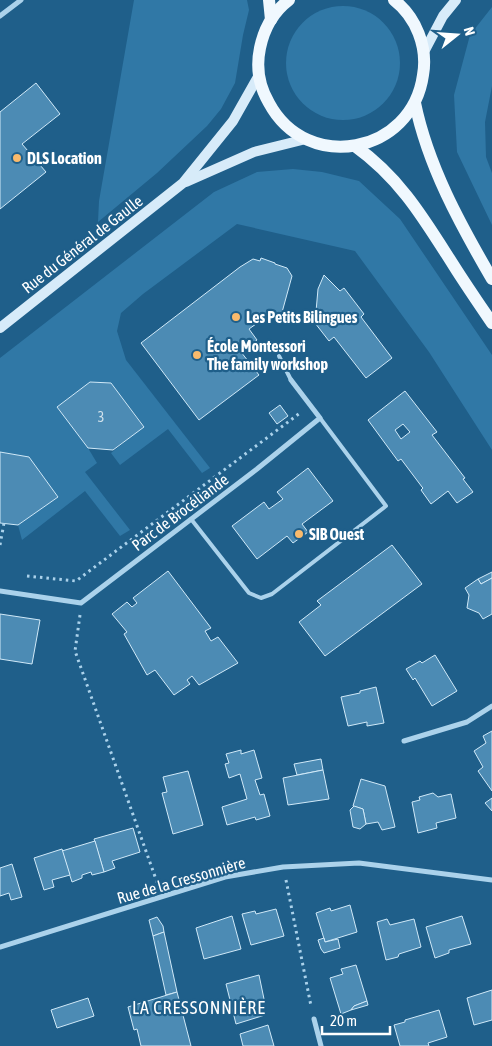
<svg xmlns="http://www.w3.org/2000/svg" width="492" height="1046" viewBox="0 0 492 1046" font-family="'Asap Condensed',sans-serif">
<rect width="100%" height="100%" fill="#1f5f8a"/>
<!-- green -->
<g fill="#3078a6">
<path d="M134,0H247L249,10L243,35L235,83L221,109L207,126L157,173L98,222L99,201Z"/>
<circle cx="343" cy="63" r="57"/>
<path d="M492,7V86L485,122L486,157L492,173V225L457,152L454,95L470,35Z"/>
<path d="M293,169L322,172L359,181L400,219L492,355V450L429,352L355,251L237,224L143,294L121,313L117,331L126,360L210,468L202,473L168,429L120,465L111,453L144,426L111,383L90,382L57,407L88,448L97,463L85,472L130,530L120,536L85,491L22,540L18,525L58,497L29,457L0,452V358L214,192L257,172Z"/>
</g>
<!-- building -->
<g fill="#4c8bb4" stroke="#d0e9f8" fill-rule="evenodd">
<path d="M36,83L60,114L22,144L46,172L0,209V112Z"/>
<path d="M261,258L275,263V264L287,268L292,276L281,316L270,314L249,329L257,340L241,352L259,375L199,420L141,343L240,267L253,259L260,261Z"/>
<path d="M324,275L340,291L344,288L364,314L361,317L392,358L366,378L334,337L329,341L315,323L318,289Z"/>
<path d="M90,382L111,383L144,427L113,450L88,448L57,407Z"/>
<path d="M405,391L437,432L432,435L465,478L463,479L473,492L457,503L448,491L431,504L421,490L423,488L422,487L401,459L398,461L368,420ZM403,424L410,432L401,439L395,430Z"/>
<path d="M280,405L288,416L277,424L269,413Z"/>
<path d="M0,452L29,457L58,497L18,525L0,523Z"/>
<path d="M308,468L333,501L302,524L308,532L293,543L287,536L257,559L232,526L264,502L269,509L283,499L277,492Z"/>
<path d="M392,545L422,584L325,656L299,622L321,605L317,601Z"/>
<path d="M168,571L211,628L205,631L211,641L218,637L238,663L199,685L192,676L187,680L190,684L174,695L155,670L147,675L124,634L127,632L112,614L127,602L132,607L137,603L133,598Z"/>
<path d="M492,572V578L481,584L478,579Z"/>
<path d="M492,578V614L483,619L479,613L467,608L469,595L465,588L478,579L481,584Z"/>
<path d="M0,614L40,620L32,664L0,659Z"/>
<path d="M435,655L457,691L432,706L415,678L413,680L406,669L420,661L422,663Z"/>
<path d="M376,687L384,723L367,726V722L348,726L341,697L360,693V691Z"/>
<path d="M492,731V791L478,771L483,767L474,751L486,743L483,736Z"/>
<path d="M241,750V754L254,750L262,778L255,780L260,795L264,794L270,816L256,820L255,817L227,825L222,807L247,799L240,774L229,778L225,764L229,763L226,754Z"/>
<path d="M321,759L323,770L297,775L294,764Z"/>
<path d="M323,770L329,799L288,805L283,778Z"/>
<path d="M188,771L203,825L173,834L162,793L167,792L163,777Z"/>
<path d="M361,779L385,786L395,827L382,830L378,822L366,824L363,809L353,806Z"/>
<path d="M433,793L438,797L451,794L456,818L436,823L437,828L418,833L412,802L420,800L419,797Z"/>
<path d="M492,798V811L485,803Z"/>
<path d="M354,806L363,809L366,824L360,829L353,827L350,810Z"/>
<path d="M133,828L140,852L112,861L115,868L104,872L94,839Z"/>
<path d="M95,841L104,872L92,875L91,872L82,875V878L72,882L62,851Z"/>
<path d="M62,849L70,875L52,880L54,887L44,890L34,858Z"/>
<path d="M12,864L22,897L11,900L9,893L0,896V868Z"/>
<path d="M350,905L357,932L325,942L316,913L330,908L331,911Z"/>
<path d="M276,909L284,936L251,945L242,914L255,911L256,914Z"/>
<path d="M232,916L241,949L204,959L196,928Z"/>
<path d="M462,916L471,944L449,950V953L435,958L426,927Z"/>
<path d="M157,917L163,926L164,932L153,936L149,920Z"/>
<path d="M387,919L390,925L414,919L421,947L399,954L398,957L386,960L377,922Z"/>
<path d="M164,932L177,992L166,995L153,936Z"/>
<path d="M324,938L325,942L338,939L340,948L324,953L321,949L318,940Z"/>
<path d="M356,965L367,1001L354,1006L351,1010L341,1014L330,978L343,974L341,969Z"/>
<path d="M259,975L264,999L262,1000L265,1015L236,1024L226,984Z"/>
<path d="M492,990V1020L474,1025L467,998Z"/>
<path d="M177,992L191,1046H141L137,1029L134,1030L128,1007Z"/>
<path d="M88,998L94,1016L57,1028L51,1010Z"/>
<path d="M367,1001L368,1005L351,1010L354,1006Z"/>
<path d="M439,1010L447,1037L428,1043L429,1046H400L394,1025L405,1022V1020Z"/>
<path d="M268,1025L274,1046H243L240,1034Z"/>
</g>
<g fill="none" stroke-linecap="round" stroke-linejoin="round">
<!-- path -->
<g stroke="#abd2eb" stroke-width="3" stroke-dasharray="2.5 4" stroke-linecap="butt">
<path d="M0,545L4,523"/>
<path d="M27,576L76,581L300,413"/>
<path d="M80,615L75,651L158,885"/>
<path d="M286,880L311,1006"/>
</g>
<!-- lane -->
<g stroke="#abd2eb" stroke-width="4">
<path d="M279,356L291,380"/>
<path d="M191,519L249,593L261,598L272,594L386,506L320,418"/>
</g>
<!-- street -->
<g stroke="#abd2eb" stroke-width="5">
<path d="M0,16L21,0"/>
<path d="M0,591L81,603L257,469L320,418L291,380"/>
<path d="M404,741L467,722L492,706"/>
<path d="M0,947L225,877L283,867L359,863L492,880"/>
<path d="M314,1019L321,1046"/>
</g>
<!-- secondary -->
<g stroke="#d7ebf9" stroke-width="10">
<path d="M424,52L443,16L456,0"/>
<path d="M186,182L254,152L306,139"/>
<path d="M0,328L183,183L233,121L259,75"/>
</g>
<!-- primary -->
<g stroke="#f0f8fe" stroke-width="12">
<path d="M269,0L271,20"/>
<path d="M289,0C273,12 264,29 260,48C256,67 259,86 269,103C307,174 412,154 423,75C428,47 416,17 394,0"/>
<path d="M415,103C428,166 460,224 492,279"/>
<path d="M355,146C401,179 424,219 454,266C466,285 479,304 492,323"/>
</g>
</g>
<!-- markers -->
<g fill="#f9ba6c" stroke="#1f5f8a" stroke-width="2">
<circle cx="17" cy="158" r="5"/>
<circle cx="236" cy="317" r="5"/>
<circle cx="197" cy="355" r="5"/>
<circle cx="299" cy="534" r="5"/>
</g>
<g text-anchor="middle" stroke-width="4.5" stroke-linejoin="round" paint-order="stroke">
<!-- number labels -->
<g font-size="14" fill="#d2e2ec">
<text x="101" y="422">3</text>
</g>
<!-- poi labels -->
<g font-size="16" font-weight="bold" fill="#fff" stroke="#1f5f8a" text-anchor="start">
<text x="27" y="164">DLS Location</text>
<text x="246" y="323">Les Petits Bilingues</text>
<text x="207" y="352">École Montessori<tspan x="207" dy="18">The family workshop</tspan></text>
<text x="309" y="540">SIB Ouest</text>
</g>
<!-- street labels -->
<g font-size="16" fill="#fff" stroke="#1f5f8a">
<text transform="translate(82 244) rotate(-38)" y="6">Rue du Général de Gaulle</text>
<text transform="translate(180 512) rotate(-37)" y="6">Parc de Brocéliande</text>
<text transform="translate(181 880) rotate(-16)" y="6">Rue de la Cressonnière</text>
</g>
<!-- neighbourhood labels -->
<g font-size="18" letter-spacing="1" fill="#fff" stroke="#1f5f8a">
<text x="199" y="1014">LA CRESSONNIÈRE</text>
</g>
</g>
<!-- north arrow -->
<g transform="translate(457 35) rotate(73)" stroke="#1f5f8a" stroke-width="4" paint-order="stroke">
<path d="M0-4L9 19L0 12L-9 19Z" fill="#ffffff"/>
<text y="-8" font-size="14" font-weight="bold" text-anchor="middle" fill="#ffffff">N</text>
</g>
<!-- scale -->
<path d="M322 1026v8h68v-8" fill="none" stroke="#ffffff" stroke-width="2.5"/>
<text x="330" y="1026" font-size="15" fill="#ffffff" stroke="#1f5f8a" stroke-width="4" paint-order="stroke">20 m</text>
</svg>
